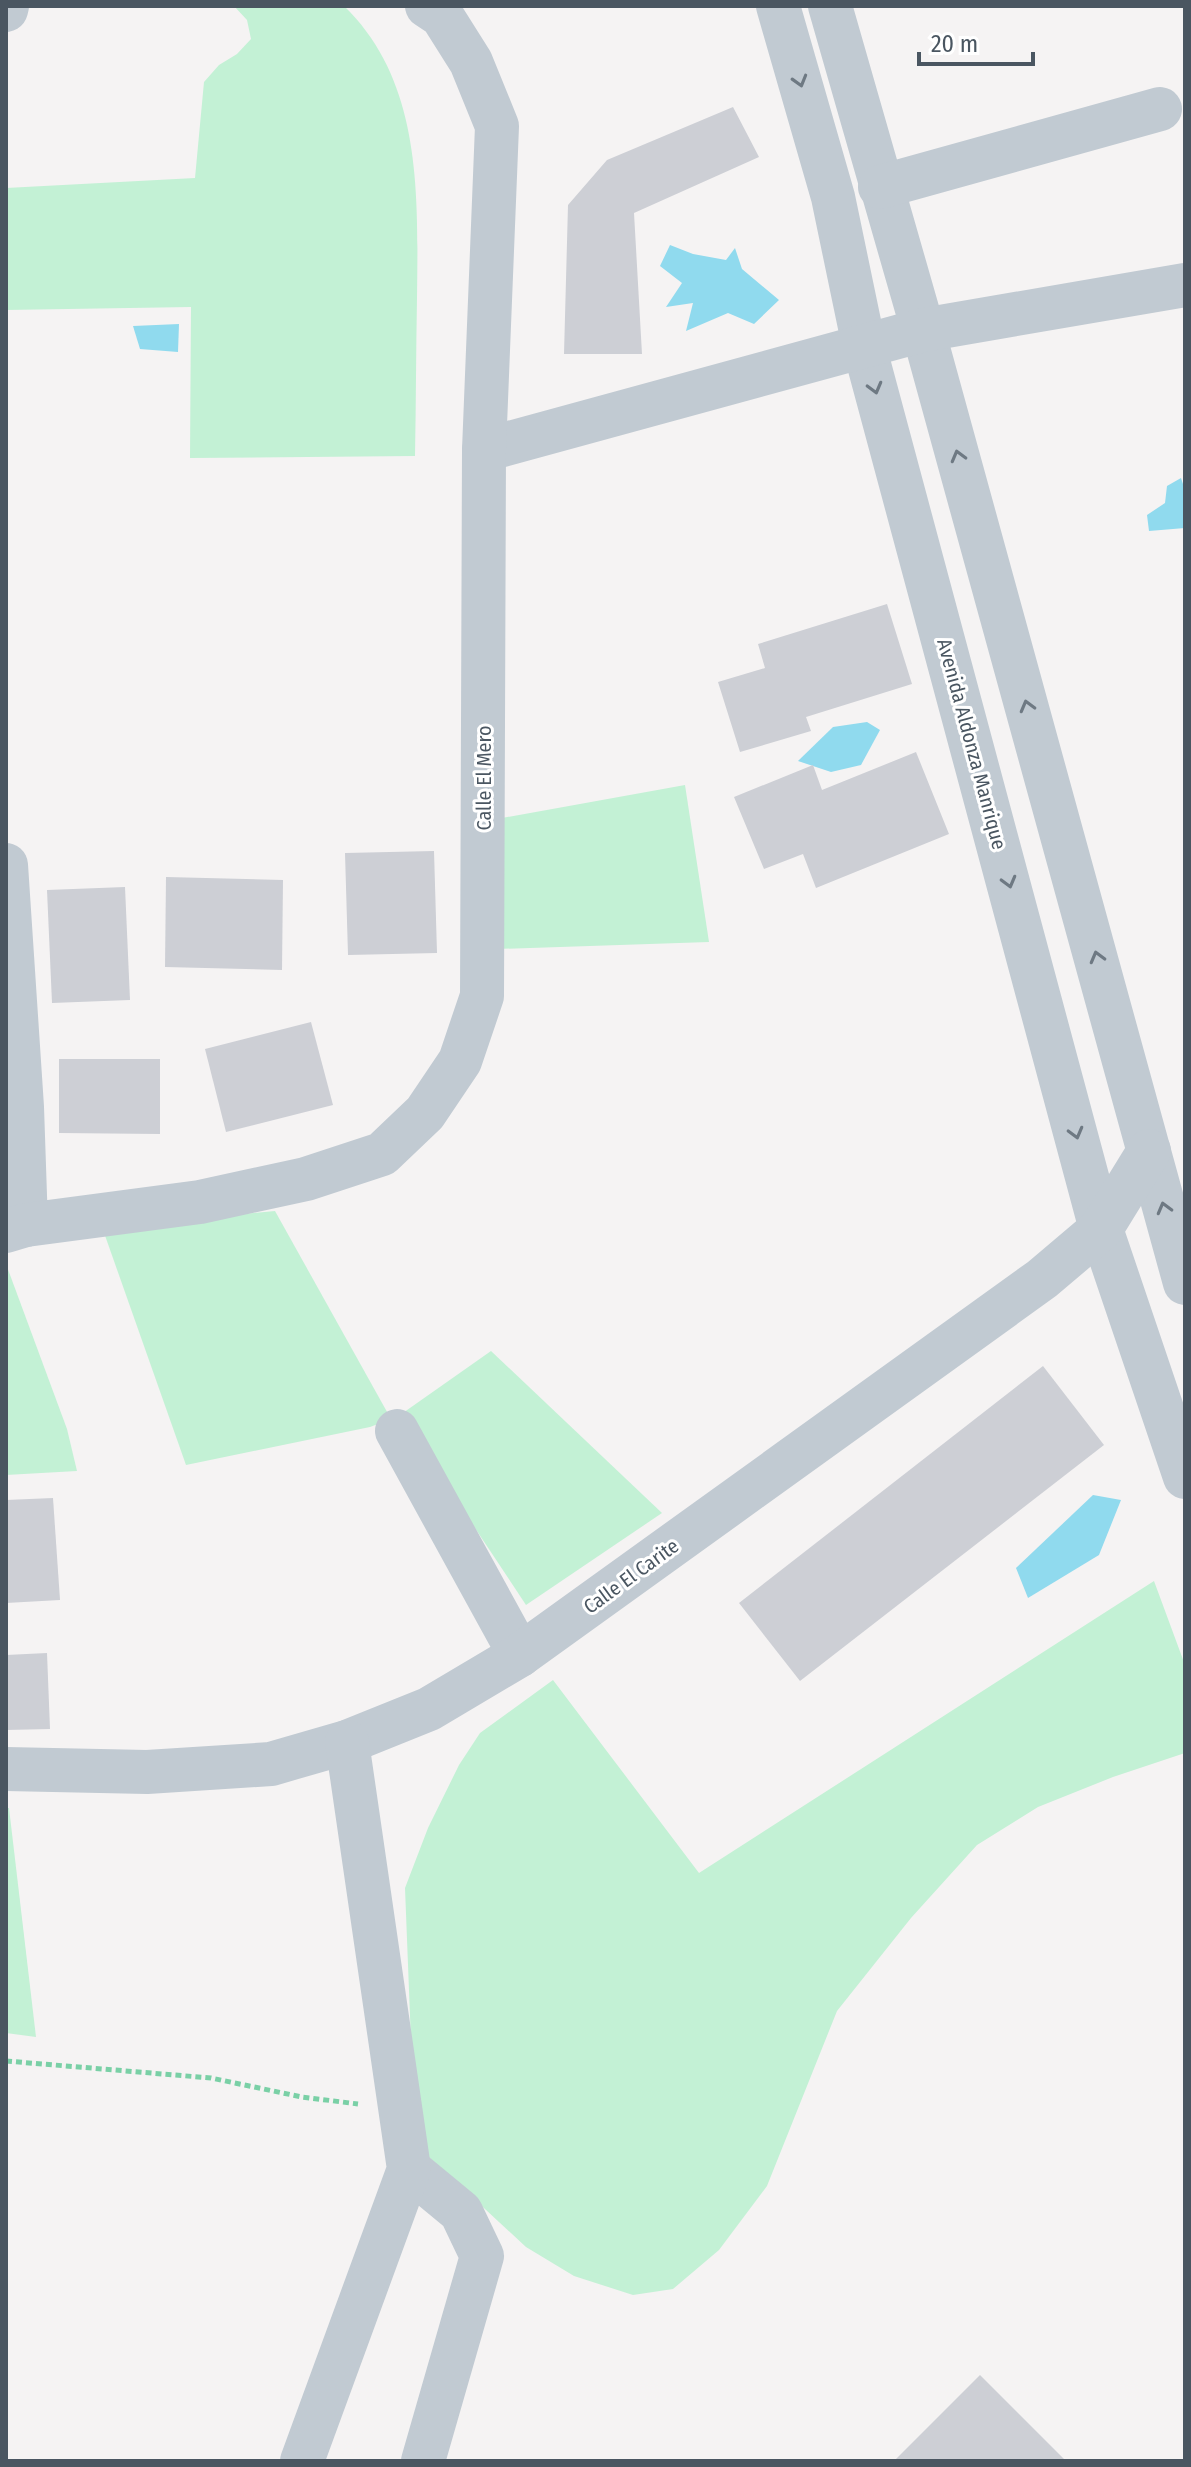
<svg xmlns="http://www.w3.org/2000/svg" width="1191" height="2467" viewBox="0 0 1191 2467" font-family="'Fira Sans Condensed',sans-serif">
<rect width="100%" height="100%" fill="#f5f3f3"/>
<!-- green -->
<g fill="#c3f1d5">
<path d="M234,6H344C423,82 418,197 417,298C416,351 416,403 415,456L190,458L191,307L6,310V188L195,178L204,82L219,65L237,54L251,39L247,20Z"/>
<path d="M685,785L709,942L468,950L474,823Z"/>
<path d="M275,1211L391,1419L370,1427L186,1465L102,1227Z"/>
<path d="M6,1264L67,1429L77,1471L6,1475Z"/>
<path d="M491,1351L662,1513L526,1605L400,1415Z"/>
<path d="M1154,1581L1185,1665V1753L1113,1777L1038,1807L977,1845L911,1918L837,2011L767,2186L719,2250L673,2289L633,2295L574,2276L526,2247L415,2144L405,1888L428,1828L459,1765L480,1733L553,1680L699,1873Z"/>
<path d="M6,1808H9L36,2037L6,2033Z"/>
</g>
<!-- water -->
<g fill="#90daee">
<path d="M670,245L693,254L726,260L735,248L742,269L779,300L754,324L728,313L686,331L693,303L666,307L682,283L660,266Z"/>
<path d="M179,324L178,352L140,349L133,326Z"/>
<path d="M1181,478L1185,490V528L1149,531L1147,515L1165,503L1167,486Z"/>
<path d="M867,722L880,730L861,765L831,772L798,761L833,727Z"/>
<path d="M1093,1495L1121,1500L1099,1555L1028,1598L1016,1568Z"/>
</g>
<!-- building -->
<g fill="#cdcfd5">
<path d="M733,107L759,157L634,213L642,354H564L568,205L607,160Z"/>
<path d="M887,604L912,684L806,717L811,731L740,752L718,682L765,668L758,644Z"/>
<path d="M916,752L949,834L816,888L803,854L764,869L734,797L813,765L822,790Z"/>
<path d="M434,851L437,953L348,955L345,853Z"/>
<path d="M166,877L283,880L282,970L165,967Z"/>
<path d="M125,887L130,1000L52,1003L47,890Z"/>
<path d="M311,1022L333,1105L226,1132L205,1049Z"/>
<path d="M59,1059H160V1134L59,1133Z"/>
<path d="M1043,1366L1104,1445L800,1681L739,1603Z"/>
<path d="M53,1498L60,1600L6,1603V1500Z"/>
<path d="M47,1653L50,1729L6,1730V1655Z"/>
<path d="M980,2375L1066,2461H894Z"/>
</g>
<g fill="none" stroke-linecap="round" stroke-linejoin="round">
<!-- path -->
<path stroke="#7ad0a6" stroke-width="5" stroke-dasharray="6 4" stroke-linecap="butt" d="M6,2061L211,2078L302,2097L358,2104"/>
<!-- minor -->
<g stroke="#c1cad2" stroke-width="44">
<path d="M778,6L833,197L864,346L1101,1229L1185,1477"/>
<path d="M830,6L923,330L1185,1283"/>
<path d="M6,10L7,6"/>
<path d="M880,187L1160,109"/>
<path d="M484,450L923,330L1185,285"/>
<path d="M6,865L22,1107L26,1225"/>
<path d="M6,1231L26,1225L200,1202L306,1179L382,1154L425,1113L460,1061L482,996L484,450L497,126L471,62L442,16L427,6"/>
<path d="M397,1431L520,1655"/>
<path d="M6,1769L147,1772L271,1764L347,1742L429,1709L520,1655L1042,1279L1101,1229L1149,1151"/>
<path d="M409,2169L461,2212L482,2256L423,2461"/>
<path d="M302,2461L409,2169L347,1742"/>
</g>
</g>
<!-- one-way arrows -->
<defs><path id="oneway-chevron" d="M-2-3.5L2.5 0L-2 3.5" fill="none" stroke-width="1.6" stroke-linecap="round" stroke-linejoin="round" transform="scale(2)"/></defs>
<g stroke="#6e7983">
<use href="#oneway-chevron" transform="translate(800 81) rotate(74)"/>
<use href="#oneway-chevron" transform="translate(875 388) rotate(75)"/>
<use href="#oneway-chevron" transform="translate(958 456) rotate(-105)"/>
<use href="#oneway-chevron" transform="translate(1027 706) rotate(-105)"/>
<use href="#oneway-chevron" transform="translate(1009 882) rotate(75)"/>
<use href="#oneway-chevron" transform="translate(1097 957) rotate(-105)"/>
<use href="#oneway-chevron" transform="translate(1076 1133) rotate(75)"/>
<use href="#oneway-chevron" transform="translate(1164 1208) rotate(-105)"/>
</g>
<g text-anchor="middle" stroke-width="6" stroke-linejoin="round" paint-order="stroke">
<!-- street labels -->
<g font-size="20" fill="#4a5661" stroke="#fff">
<text transform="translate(972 744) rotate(75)" y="7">Avenida Aldonza Manrique</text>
<text transform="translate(484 778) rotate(-90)" y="7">Calle El Mero</text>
<text transform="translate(631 1576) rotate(-36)" y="7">Calle El Carite</text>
</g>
</g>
<!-- border -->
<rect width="1191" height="2467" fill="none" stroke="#4a5661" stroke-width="16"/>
<!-- scale -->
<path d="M919 52v12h114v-12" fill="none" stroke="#4a5661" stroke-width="4"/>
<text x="931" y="52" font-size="24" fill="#4a5661" stroke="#ffffff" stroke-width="6" paint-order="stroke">20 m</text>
</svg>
